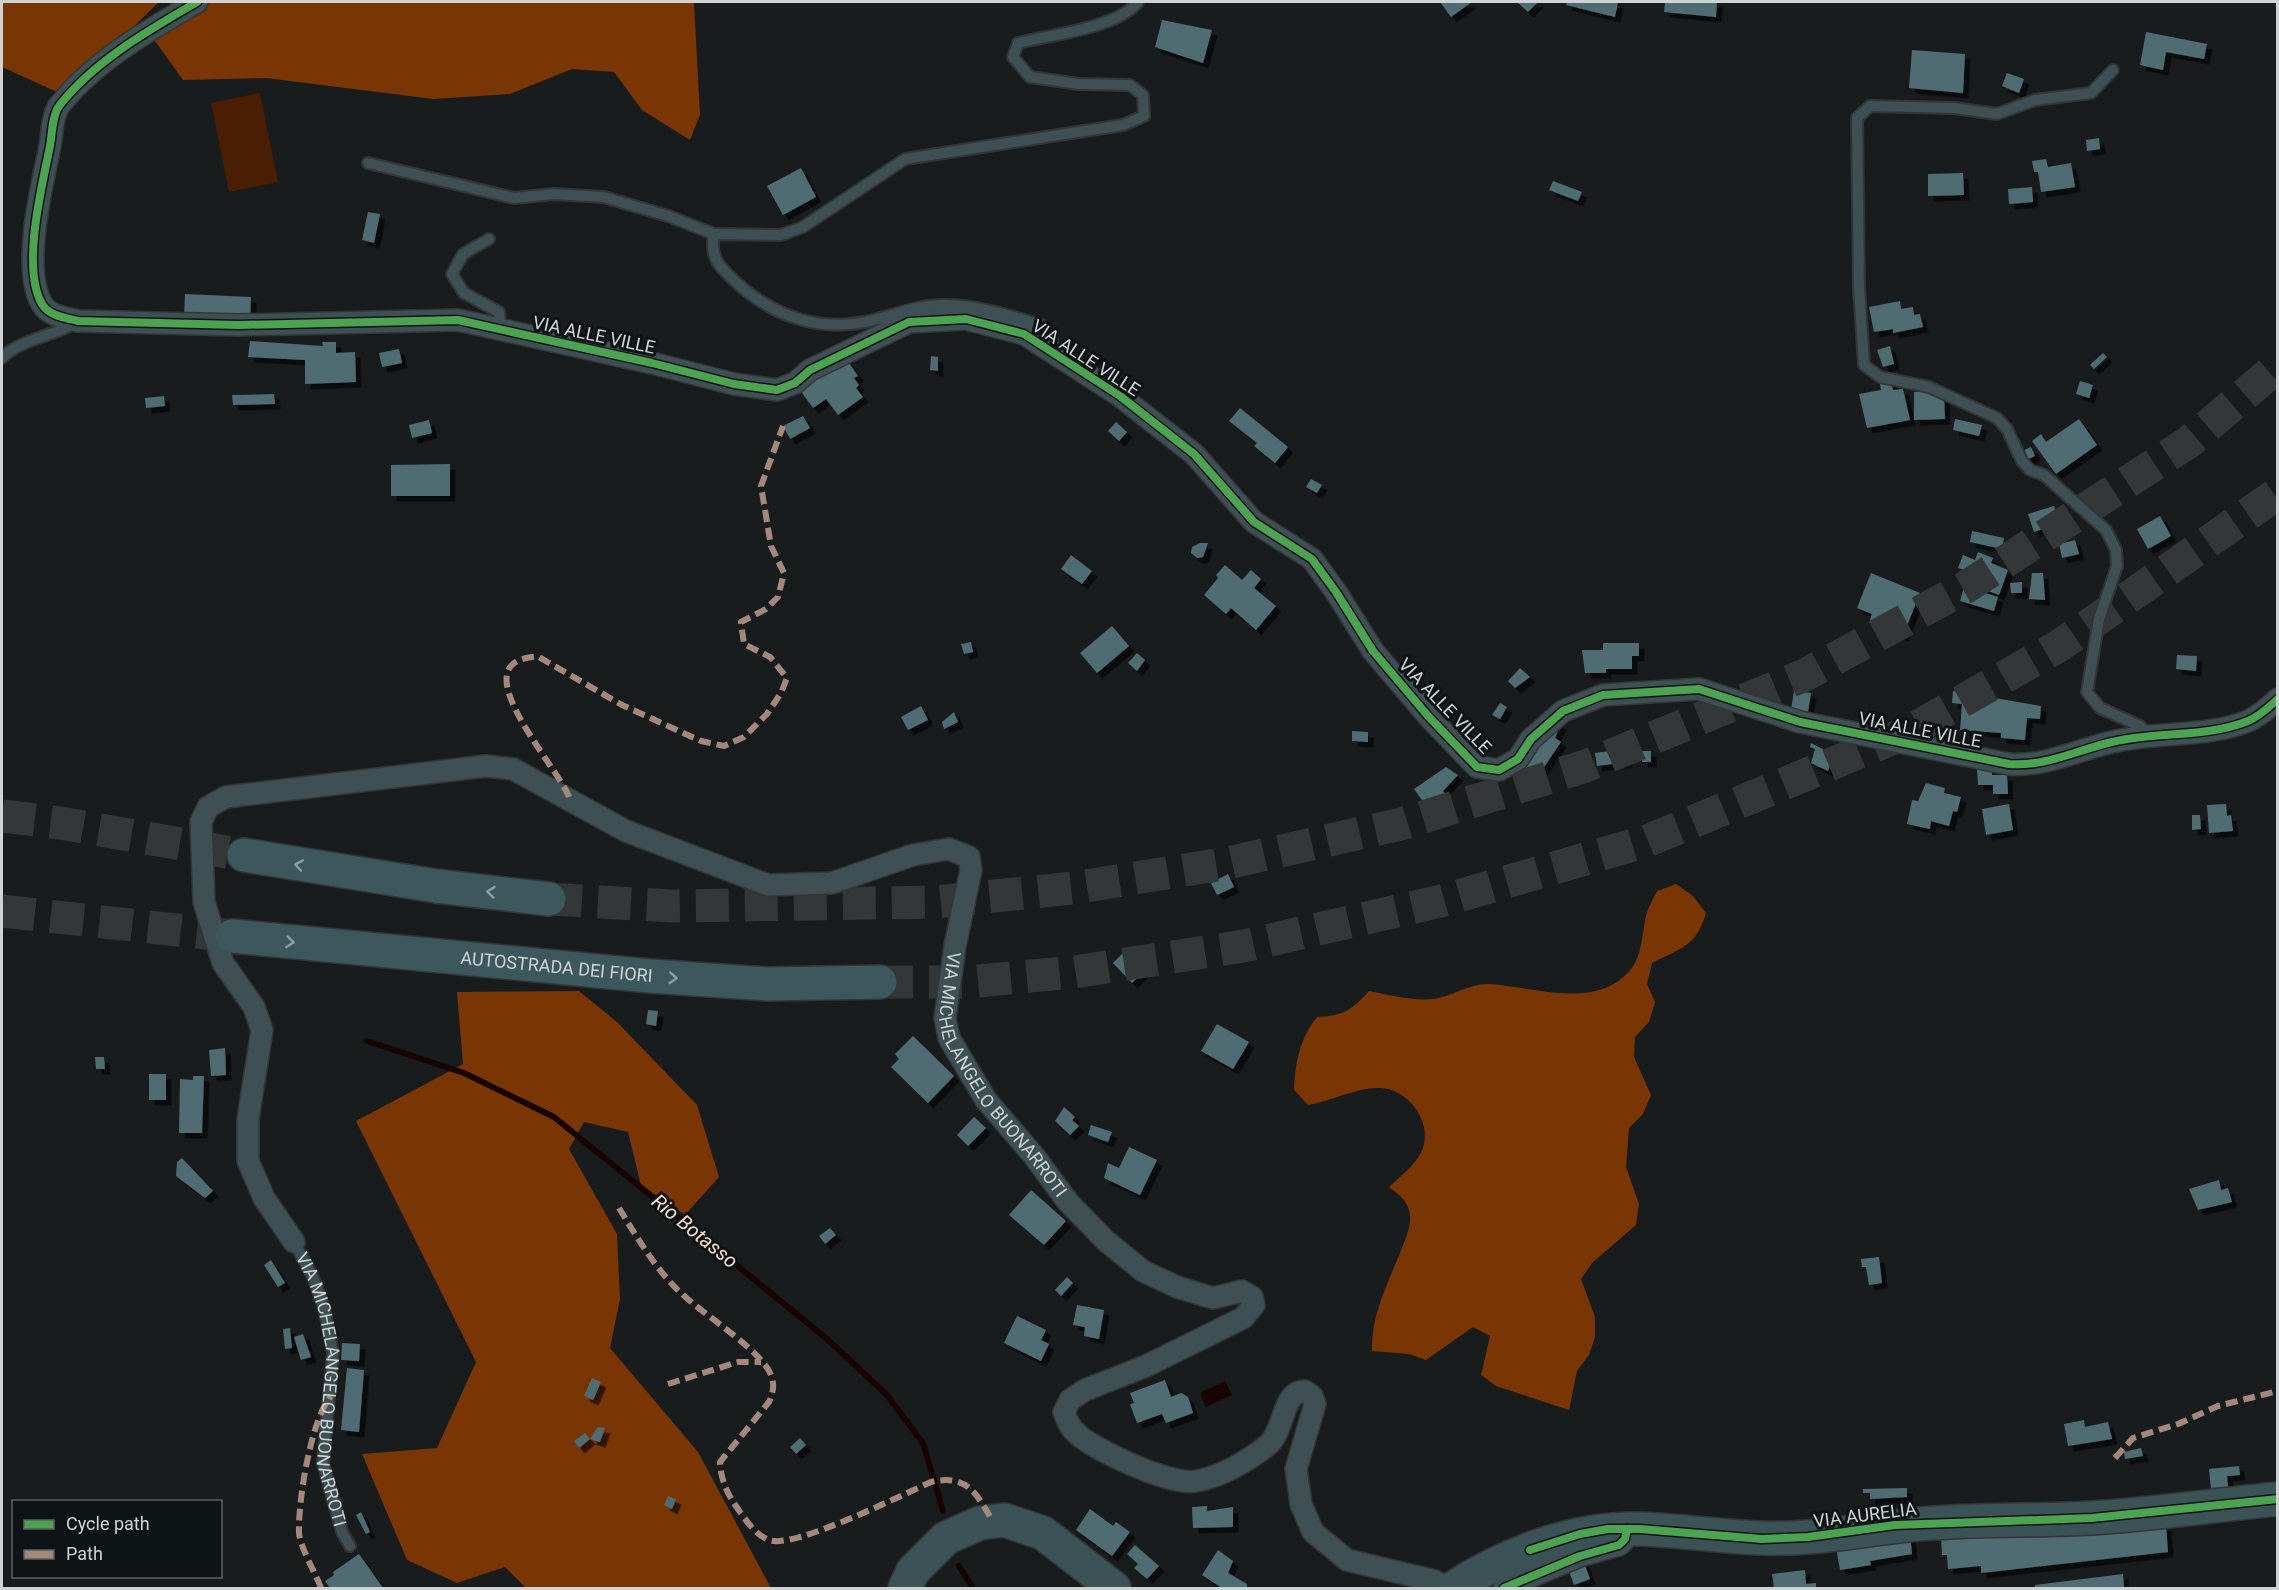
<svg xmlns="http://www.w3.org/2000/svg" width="2279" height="1590" viewBox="0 0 2279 1590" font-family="Roboto,sans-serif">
<defs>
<filter id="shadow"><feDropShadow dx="5.5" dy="5.5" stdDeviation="0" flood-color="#0009"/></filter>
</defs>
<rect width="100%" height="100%" fill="#191c1d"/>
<!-- green -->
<path fill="#4a1e04" d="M260,93L278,182L229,192L211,103Z"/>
<!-- forest -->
<g fill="#7a3504">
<path d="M2,2H159L128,32L57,92L2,67Z"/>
<path d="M173,2H694L700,115L690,140L642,110L614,72L572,69L510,94L433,99L266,78L183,80L155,41Z"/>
<path d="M1676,884L1693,896L1706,913C1696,947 1681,948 1652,963L1647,984L1655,1002L1649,1022L1635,1037L1634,1057L1651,1095L1643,1114L1629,1128L1626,1167L1639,1204L1636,1225L1592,1263L1581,1279L1595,1317V1337L1589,1355L1577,1371L1569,1410L1496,1386L1481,1375L1490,1336L1473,1327L1426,1360L1409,1354L1372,1351C1371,1316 1387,1285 1400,1253C1404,1242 1411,1228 1410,1216C1409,1202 1400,1195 1389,1187C1402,1175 1420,1162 1424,1144C1430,1118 1406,1089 1381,1088C1356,1087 1332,1101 1308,1105L1294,1090C1295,1063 1300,1038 1317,1017C1343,1016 1352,1010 1369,991C1390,995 1412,1001 1433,999C1454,996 1469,983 1490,984C1534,987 1597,1011 1631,969C1643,954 1642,930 1647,912C1649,905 1654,898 1657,891Z"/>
<path d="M579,991L617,1022L697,1105L719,1177L685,1215L641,1185L628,1132L584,1122L569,1149L617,1234L620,1299L610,1348L698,1452L771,1588H526L505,1567L457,1583L407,1560L362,1454L437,1448L476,1362L356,1121L463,1064L457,992Z"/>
</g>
<!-- water -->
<path fill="#180303" d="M1225,1381L1232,1395L1206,1407L1200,1393Z"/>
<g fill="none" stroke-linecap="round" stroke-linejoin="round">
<!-- stream -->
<g stroke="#180303" stroke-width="6">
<path d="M367,1041L464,1073L554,1117L729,1259L827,1339L887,1395L923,1443L943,1511"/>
<path d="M959,1566L973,1588"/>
</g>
</g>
<!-- building -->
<g fill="#4f6c72" filter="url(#shadow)">
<path d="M1440,2H1472L1451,17Z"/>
<path d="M1517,2H1538L1528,12Z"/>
<path d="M1567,2H1618L1615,17L1566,5Z"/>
<path d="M1665,2H1717L1716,17L1664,12Z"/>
<path d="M1162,20L1212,30L1203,63L1155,47Z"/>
<path d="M2146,32L2207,44L2204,59L2166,52L2163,70L2140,65Z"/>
<path d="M1912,50L1965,54L1963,93L1909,88Z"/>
<path d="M2007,73L2024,79L2019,93L2002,86Z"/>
<path d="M2099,138L2100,149L2087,151L2086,140Z"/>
<path d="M2046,159L2048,167L2071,163L2075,187L2041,192L2038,172H2034L2032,161Z"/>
<path d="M801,168L816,197L783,215L767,186Z"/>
<path d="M1963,173L1964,195L1928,196V174Z"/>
<path d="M1553,181L1582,192L1578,201L1549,190Z"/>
<path d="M2032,187L2033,202L2009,204L2008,189Z"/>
<path d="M368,212L380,214L374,243L362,240Z"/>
<path d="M185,294L251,297L250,321L184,318Z"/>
<path d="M1900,301L1901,309L1913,307L1914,315L1920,314L1923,327L1893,333V329L1874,332L1869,307Z"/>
<path d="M250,341L323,346L322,342H336V353L355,352L356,382L305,384V360L248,357Z"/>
<path d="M1890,346L1894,364L1883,367L1877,350Z"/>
<path d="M399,349L402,363L382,367L379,353Z"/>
<path d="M2103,353L2107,357L2094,369L2090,365Z"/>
<path d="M931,356L938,357V371L930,370Z"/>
<path d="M845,357L858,376L854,378L859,385L856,388L863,397L838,415L826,399L813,408L797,386Z"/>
<path d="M2080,381L2093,385L2089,398L2076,394Z"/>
<path d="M1891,382L1893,390L1903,389L1910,420L1867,428L1859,394L1881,390L1880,384Z"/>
<path d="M1931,391L1932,396H1944L1945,419L1914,420V392Z"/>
<path d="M274,394L275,404L233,405L232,395Z"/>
<path d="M164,396L165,406L146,408L145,398Z"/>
<path d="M1240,408L1288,447L1275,463L1254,446L1257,443L1229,421Z"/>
<path d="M803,416L810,428L790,439L783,426Z"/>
<path d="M1955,419L1982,425L1979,436L1953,430Z"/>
<path d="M2079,419L2097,445L2056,474L2032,441L2041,434L2046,442Z"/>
<path d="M429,420L432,433L412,438L409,425Z"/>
<path d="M1116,422L1127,432L1119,441L1108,431Z"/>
<path d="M2031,447L2035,456L2026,460L2022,451Z"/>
<path d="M450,464V496H391V465Z"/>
<path d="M1311,479L1322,485L1317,493L1306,487Z"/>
<path d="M2054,506L2060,523L2034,532L2028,514Z"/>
<path d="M2160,516L2171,536L2148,549L2137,529Z"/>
<path d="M1972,531L2004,538L2002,549L1970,542Z"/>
<path d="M2075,540L2079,554L2062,558L2059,544Z"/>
<path d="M1200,543H1208L1203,557L1197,558L1191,553L1192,547Z"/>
<path d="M1978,552L1993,558L1991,563L2008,570L1999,595L1967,583L1971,572L1958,568L1963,555L1975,560Z"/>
<path d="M1071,555L1092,571L1082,584L1061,569Z"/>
<path d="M1225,565L1242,580L1251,570L1261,579L1254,588L1276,606L1256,630L1231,608L1226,614L1204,595L1218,578L1216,575Z"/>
<path d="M1871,573L1920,593L1903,636L1869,623L1872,614L1857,608Z"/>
<path d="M2032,573H2043L2045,600L2029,599Z"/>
<path d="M2022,582V593H2011L2010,583Z"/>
<path d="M1964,587L1998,597L1994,611L1960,601Z"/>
<path d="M1112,626L1129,646L1097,673L1080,653Z"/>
<path d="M971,642L973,652L964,654L961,644Z"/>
<path d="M1603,643H1639V656H1632V669H1606V673H1585L1582,650H1603Z"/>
<path d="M1137,653L1145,660L1137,671L1128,663Z"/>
<path d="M2177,655L2197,656L2196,671L2176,669Z"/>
<path d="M1520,668L1530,677L1515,688L1508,681Z"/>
<path d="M1794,691L1811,693L1808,712L1791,710Z"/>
<path d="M1953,691L2041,706L2040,719L2027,718L2025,740L2001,738V733L1960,730L1962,704L1952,703Z"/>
<path d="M1500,703L1507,707L1500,719L1492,715Z"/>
<path d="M921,706L928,720L908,730L901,717Z"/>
<path d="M954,712L958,722L944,729L942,722Z"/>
<path d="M1557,722L1561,724L1555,738L1561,742L1538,776L1524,767Z"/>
<path d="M1352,731L1368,732V742L1352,741Z"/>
<path d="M1811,743L1834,755L1828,771L1811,763L1815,749L1810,747Z"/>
<path d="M1625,749L1627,762L1597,766L1595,753Z"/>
<path d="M1633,751H1651V762H1642V757H1633Z"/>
<path d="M1446,767L1458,775L1443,791L1447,796L1428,809L1414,789Z"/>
<path d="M1977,769H1992V775H2007L2008,794H1993V785H1978Z"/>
<path d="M1926,783L1945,788L1944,793L1961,797L1957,812L1953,811L1949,826L1931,821L1930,829L1907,824L1912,800L1918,801Z"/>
<path d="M2009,804L2013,830L1986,835L1982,809Z"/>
<path d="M2226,804L2227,816L2231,815L2233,831L2209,833L2207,805Z"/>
<path d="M2192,815H2200L2201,829L2192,830Z"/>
<path d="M1228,874L1234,887L1217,895L1211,883Z"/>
<path d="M1124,952L1143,972L1132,983L1113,963Z"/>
<path d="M648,1010L658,1011L656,1026L646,1024Z"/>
<path d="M1217,1024L1249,1042L1233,1069L1201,1051Z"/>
<path d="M913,1036L954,1076L928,1103L891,1067L899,1059L895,1054Z"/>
<path d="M225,1048L226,1075L211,1076L209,1050Z"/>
<path d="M95,1057H104L105,1069H96Z"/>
<rect x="149" y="1074" width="17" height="26"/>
<path d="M193,1076H204L202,1133H179L180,1079L193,1080Z"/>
<path d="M1064,1107L1075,1117L1072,1120L1079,1126L1070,1135L1055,1121Z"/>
<path d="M974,1117L986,1128L968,1146L957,1135Z"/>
<path d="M1091,1125L1112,1132L1108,1142L1088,1135Z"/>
<path d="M1129,1147L1157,1160L1140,1195L1104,1178L1108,1163L1119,1168Z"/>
<path d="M182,1158L213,1191L205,1198L176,1176L177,1162Z"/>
<path d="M2219,1180L2221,1190L2228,1188L2232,1202L2198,1210L2189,1189Z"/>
<path d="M1031,1190L1066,1221L1044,1245L1009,1215Z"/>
<path d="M830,1228L836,1235L825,1244L819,1236Z"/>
<path d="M1879,1257L1882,1283L1869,1285L1866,1267H1862L1861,1259Z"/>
<path d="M271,1260L285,1283L278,1287L264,1265Z"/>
<path d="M1067,1277L1073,1283L1061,1296L1055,1290Z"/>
<path d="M1077,1305L1104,1310L1099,1339L1084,1336L1085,1327L1073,1325Z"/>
<path d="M1017,1316L1046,1330L1041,1340L1049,1344L1041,1361L1004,1343Z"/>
<path d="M290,1328L292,1348L285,1349L283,1329Z"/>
<path d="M303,1334L311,1357L301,1360L294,1337Z"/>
<path d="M342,1343L360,1344L359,1361L341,1360Z"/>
<path d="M347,1368L364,1370L359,1432L341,1430Z"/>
<path d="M592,1378L601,1382L593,1400L584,1396Z"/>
<path d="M1165,1380L1171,1397L1181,1393L1188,1397L1193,1413L1166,1423L1162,1414L1137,1423L1130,1404L1134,1403L1130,1393Z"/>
<path d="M2084,1420L2085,1427L2108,1422L2112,1439L2068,1446L2064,1424Z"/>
<path d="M598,1427L605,1428L600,1442L590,1439L579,1448L574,1441L585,1433L590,1439Z"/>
<path d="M800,1438L806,1445L796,1454L790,1447Z"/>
<path d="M2141,1448L2143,1456L2125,1459L2124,1452Z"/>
<path d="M2239,1466L2240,1475L2227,1476L2228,1487L2211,1489L2209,1469Z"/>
<path d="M1907,1488V1497L1870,1499V1493H1863V1489Z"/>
<path d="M668,1496L676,1499L672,1509L664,1505Z"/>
<path d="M1207,1506V1511L1233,1507V1527L1193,1528L1192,1507Z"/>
<path d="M1090,1509L1113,1526L1116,1522L1130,1532L1112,1556L1076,1530Z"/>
<path d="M361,1512L370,1532L366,1534L356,1515Z"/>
<path d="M2166,1525L2168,1552L1981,1573V1566L1948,1569L1947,1555H1942L1941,1537Z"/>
<path d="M1910,1535L1912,1554L1870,1561L1871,1565L1840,1570L1836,1547Z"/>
<path d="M1135,1545L1159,1566L1147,1579L1134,1568L1138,1564L1127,1554Z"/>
<path d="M1218,1550L1233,1561L1228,1573L1247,1584V1588H1222L1202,1575Z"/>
<path d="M359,1554L383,1588H330L325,1581L334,1575L333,1572Z"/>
<path d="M1583,1560L1590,1579L1574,1585L1567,1566Z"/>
<path d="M1805,1570L1806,1584L1816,1583V1588H1774L1772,1574Z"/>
<path d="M2123,1574L2124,1588H2035V1585Z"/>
</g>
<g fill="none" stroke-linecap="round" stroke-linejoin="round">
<!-- highway-tunnel -->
<g stroke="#343738" stroke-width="33" stroke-dasharray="33 16" stroke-linecap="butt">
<path d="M2,816L60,823L244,855"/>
<path d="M549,899L672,906L936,902L1073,888L1223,864L1401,824L1583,767L1805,675L1966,587L2189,442L2278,366"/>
<path d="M2,911L232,936"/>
<path d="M880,982H967L1074,972L1244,946L1441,901L1647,841L1908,732L2059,646L2278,493"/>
</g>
<defs>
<g id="lane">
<path d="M2113,70L2091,93L2035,100L1997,114L1954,108L1870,106L1857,118L1859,287L1864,365L1880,377L1929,387L1997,418L2007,429L2022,461L2030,470L2044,475L2106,530L2116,550L2117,566L2099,619L2087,692L2100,708L2140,726L2149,735"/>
<path d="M368,163L514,198L554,194L604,197L668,216L714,234"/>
<path d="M489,239L463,254L452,274L464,293L499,312L501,330"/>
<path d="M1057,350L1042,325C1010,316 978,305 944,305C918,305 897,314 873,320C823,333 776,318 738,284C721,268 709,259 714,234L781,235L803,227L905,159L1123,125L1144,116L1143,95L1130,85L1079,84L1030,77L1013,57L1018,43C1050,35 1117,28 1138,2"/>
<path d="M2,358C21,338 55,337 78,321"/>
<path id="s1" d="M294,1242L313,1277L324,1308L333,1353L323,1463L342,1532L350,1546"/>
</g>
<g id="street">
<path d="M197,2C149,30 94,61 59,106C52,116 52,135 50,146C42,186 21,268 42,304C49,316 66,318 78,321L239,325L458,320L652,363L734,384L777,390L795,383L810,370L909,322L966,319L1024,334L1120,396L1194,454L1254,522L1312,559L1336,592L1373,651L1428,716L1477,767L1499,770L1518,759L1531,739L1563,711L1603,695L1699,689L1800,722L2009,764C2045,767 2077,750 2112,742C2156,731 2206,738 2248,721C2260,716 2269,707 2278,699"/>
<path id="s2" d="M294,1242L264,1198L248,1161V1119L262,1030L254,1007L223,963L204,902L201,822L208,807L226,797L486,766L513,769L626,831L768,885L832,883L913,855L949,849L969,857L971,870L955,946L945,1018L949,1038L986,1100L1034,1156L1068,1202L1106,1241L1143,1271L1177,1287L1213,1298L1242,1291L1252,1297L1254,1305L1243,1318L1146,1366L1085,1390L1070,1400L1064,1412C1066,1418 1070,1427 1075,1432C1093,1450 1171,1486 1196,1481C1221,1477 1250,1460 1269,1444C1285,1429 1282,1391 1305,1391L1312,1396L1315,1404L1296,1469L1301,1504L1313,1532L1347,1560L1435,1581L1447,1588"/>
<path d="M1504,1588L1580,1556L1619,1545L1625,1539L1627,1529"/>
</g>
<g id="primary">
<path d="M905,1588L913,1571L946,1538L980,1523L1004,1520L1043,1533L1114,1588"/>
<path d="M1453,1588C1507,1553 1575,1527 1640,1529C1696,1531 1751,1542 1808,1537C1850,1534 1891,1525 1934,1523C1987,1519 2040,1521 2092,1518C2154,1514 2216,1505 2278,1499"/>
</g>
<g id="highway">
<path d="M244,855L436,886L549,899"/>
<path id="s3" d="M232,936L650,976L767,984L880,982"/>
</g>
</defs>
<!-- lane casing -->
<use href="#lane" stroke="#333636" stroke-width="14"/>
<!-- street casing -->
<use href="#street" stroke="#333636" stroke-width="24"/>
<!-- primary casing -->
<use href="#primary" stroke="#333636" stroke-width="36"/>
<!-- highway casing -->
<use href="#highway" stroke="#333636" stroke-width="36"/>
<!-- lane -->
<use href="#lane" stroke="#3e5054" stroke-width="10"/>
<!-- street -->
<use href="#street" stroke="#3e5054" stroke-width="21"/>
<!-- primary -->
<use href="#primary" stroke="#3b5257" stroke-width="33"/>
<!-- highway -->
<use href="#highway" stroke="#3d585d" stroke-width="33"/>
<!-- quiet -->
<g stroke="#a5887d" stroke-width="6" stroke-dasharray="12 6" stroke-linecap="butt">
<path d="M569,797C560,772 488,692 511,666C518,658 528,658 537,656L622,705L701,741L724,746L744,737L767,714L781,693L787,678L770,657L744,644L741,622L766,609L778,597L784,573L771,546L761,486L783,426"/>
<path d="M619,1208C638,1239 656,1270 682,1294C703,1314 762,1351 771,1375C775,1385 773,1393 769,1402L720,1462C721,1482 728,1495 740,1512C748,1523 756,1535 769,1540C792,1550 904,1494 931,1482C966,1474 976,1492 992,1520"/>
<path d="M668,1384L738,1362H761"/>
<path d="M2115,1458L2133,1438L2178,1424L2218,1406L2278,1391"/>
<path d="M321,1588C316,1574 300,1547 299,1533C298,1501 311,1419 331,1396"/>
</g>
<defs>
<g id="cycleway">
<path d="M197,2C149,30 94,61 59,106C52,116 52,135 50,146C42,186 21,268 42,304C49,316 66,318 78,321L239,325L458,320L652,363L734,384L777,390L795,383L810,370L909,322L966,319L1024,334L1120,396L1194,454L1254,522L1312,559L1336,592L1373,651L1428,716L1477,767L1499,770L1518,759L1531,739L1563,711L1603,695L1699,689L1800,722L2009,764C2045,767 2077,750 2112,742C2156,731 2206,738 2248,721C2260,716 2269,707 2278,699"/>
<path d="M1530,1550L1580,1534L1608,1529H1640L1762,1539L1808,1537L1895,1525L2092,1518L2278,1499"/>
<path d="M1504,1588L1580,1556L1619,1545L1625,1539L1627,1529"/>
</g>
</defs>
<!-- cycleway casing -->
<use href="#cycleway" stroke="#0e1416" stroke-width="11"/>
<!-- cycleway -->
<use href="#cycleway" stroke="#4ca352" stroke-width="8"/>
</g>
<!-- one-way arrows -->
<defs><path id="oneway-chevron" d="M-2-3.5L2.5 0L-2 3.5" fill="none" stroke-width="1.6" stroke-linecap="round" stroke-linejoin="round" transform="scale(1.5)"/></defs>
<g stroke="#8d9c9e">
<use href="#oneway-chevron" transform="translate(299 865) rotate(-170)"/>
<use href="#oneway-chevron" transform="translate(491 892) rotate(-174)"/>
<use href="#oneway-chevron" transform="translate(290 942) rotate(6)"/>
<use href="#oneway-chevron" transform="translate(673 978) rotate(4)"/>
</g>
<g text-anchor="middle" stroke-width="6" stroke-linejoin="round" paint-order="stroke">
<!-- street labels -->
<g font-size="18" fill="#cfd3d4" stroke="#0e1416">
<text transform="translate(594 335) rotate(12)" y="6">VIA ALLE VILLE</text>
<text transform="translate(1086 358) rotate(33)" y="6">VIA ALLE VILLE</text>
<text transform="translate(1445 706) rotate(46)" y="6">VIA ALLE VILLE</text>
<text transform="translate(1920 730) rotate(11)" y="6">VIA ALLE VILLE</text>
<text dy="6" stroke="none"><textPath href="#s3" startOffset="326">AUTOSTRADA DEI FIORI</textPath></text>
<text dy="6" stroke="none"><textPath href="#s2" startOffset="1500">VIA MICHELANGELO BUONARROTI</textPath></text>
<text dy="6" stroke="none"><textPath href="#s1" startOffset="154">VIA MICHELANGELO BUONARROTI</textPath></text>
<text transform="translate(1865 1515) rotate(-7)" y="6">VIA AURELIA</text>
</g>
<!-- water labels -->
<g font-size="20" font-style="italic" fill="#f4dcd1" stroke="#0e1416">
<text transform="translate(695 1231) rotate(39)" y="7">Rio Botasso</text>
</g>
</g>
<!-- border -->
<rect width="2279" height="1590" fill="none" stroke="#cfd3d4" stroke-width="6"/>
<!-- legend -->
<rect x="12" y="1500" width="210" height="78" fill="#0e1416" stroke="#5b6062" stroke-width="1.5"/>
<rect x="24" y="1520" width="30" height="9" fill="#4ca352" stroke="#5b6062" stroke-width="1.5"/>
<text x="66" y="1530" font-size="18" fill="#cfd3d4">Cycle path</text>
<rect x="24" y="1550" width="30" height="9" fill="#a5887d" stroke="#5b6062" stroke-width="1.5"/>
<text x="66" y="1560" font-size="18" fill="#cfd3d4">Path</text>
</svg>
